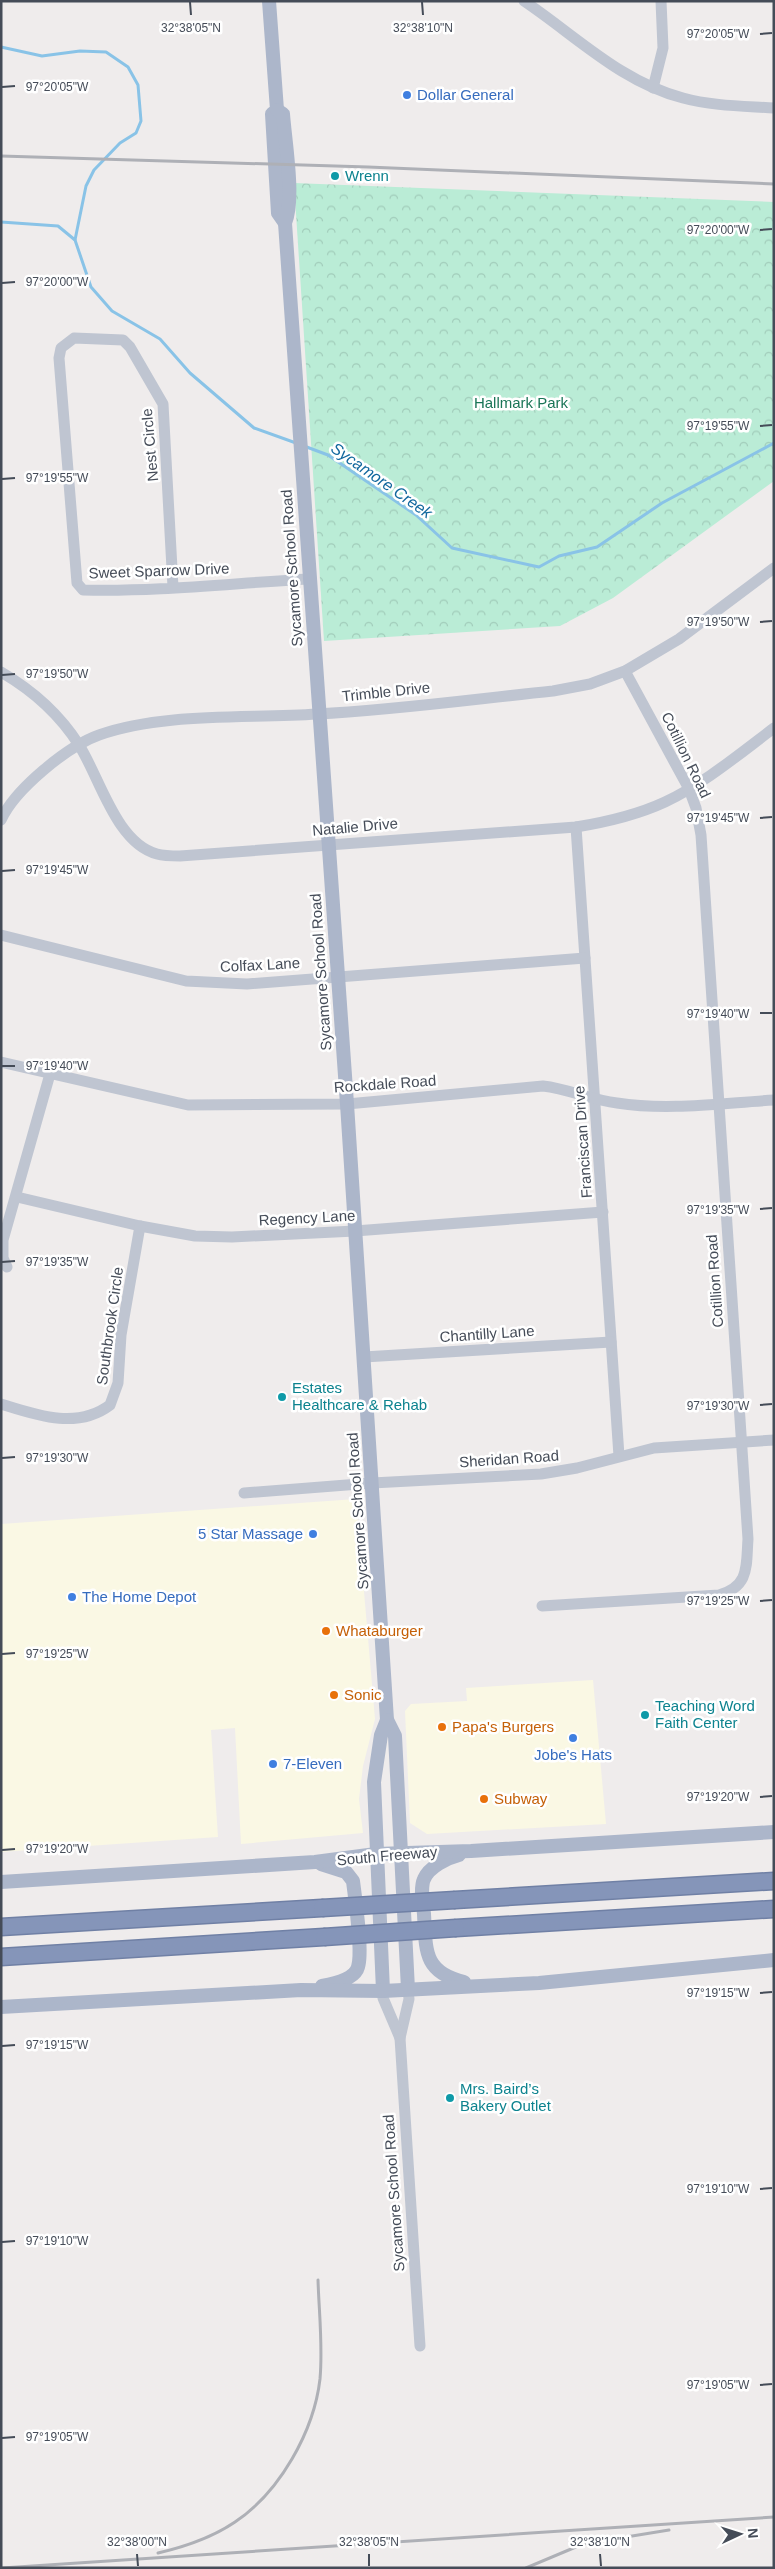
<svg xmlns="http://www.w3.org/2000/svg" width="775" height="2569" viewBox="0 0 775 2569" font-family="Helvetica,sans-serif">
<defs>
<pattern id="forest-crowns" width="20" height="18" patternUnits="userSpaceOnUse" patternTransform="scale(1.25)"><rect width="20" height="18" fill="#baecd6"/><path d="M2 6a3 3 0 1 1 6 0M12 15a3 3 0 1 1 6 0" fill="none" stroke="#a1ccba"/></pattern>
</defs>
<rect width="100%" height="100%" fill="#efecec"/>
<!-- commercial -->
<g fill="#faf8e4">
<path d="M356,1499L375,1719L363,1766L359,1799L363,1833L241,1844L235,1728L211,1730L218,1837L1,1852V1524Z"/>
<path d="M593,1680L606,1824L427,1834L410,1823L405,1711L411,1704L467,1701L466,1688Z"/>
</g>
<!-- forest -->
<path fill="url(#forest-crowns)" d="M294,183L774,202V481L613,598L560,626L324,641Z"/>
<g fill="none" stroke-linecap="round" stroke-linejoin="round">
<!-- stream -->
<g stroke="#89c3e7" stroke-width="3">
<path d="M1,47L42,56L80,51L106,52L128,67L138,85L141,121L136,133L120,143L94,170L86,186L75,240"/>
<path d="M1,222L58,226L75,240L91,287L112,311L160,339L190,373L254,428L296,443"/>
<path d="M304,446L328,455L416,515L452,548L539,567L559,556L597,547L662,503L774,443"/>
</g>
<defs>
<g id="highway">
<path d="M455,1900L774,1881"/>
<path d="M1,1927L322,1908"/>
<path d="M456,1928L774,1909"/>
<path d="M1,1957L324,1937"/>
</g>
</defs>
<!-- highway casing -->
<use href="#highway" stroke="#7080a5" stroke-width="19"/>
<!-- minor -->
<g stroke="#bfc5d1" stroke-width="11">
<path d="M524,1C576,36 621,82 683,98C712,106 744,106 774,108"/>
<path d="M653,88L663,48L661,1"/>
<path d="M173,587L163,404L130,347L123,340L74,338L61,348L59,358L77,583L83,590C158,592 234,583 309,579"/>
<path d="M1,672C32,690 60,715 79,745C100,778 116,843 157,854C164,856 172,856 180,856L576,827C607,822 637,815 665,802C705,783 739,754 774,728"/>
<path d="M1,820C15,789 68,746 99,735C163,712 249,719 317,714C396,710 475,699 553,691L590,684L625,671L679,639L774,568"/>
<path d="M576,827L619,1456"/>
<path d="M1,935L186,981L247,984L585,958"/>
<path d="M1,1062L188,1105L347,1104L543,1086C569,1089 591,1100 617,1103C668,1111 722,1103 774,1100"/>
<path d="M17,1197L140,1226L195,1236L232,1237L355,1231L603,1212"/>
<path d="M7,1267L3,1258V1240L50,1074"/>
<path d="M364,1357L611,1342"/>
<path d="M1,1404C36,1415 77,1430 110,1405L118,1383L121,1335L140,1226"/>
<path d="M244,1493L372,1483L541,1474L577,1468L654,1448L774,1440"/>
<path d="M542,1606L719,1595C750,1586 746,1566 748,1539L701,835L696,808L689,789L625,671"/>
<path d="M408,1989L409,1999L400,2038L420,2346"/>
<path d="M383,1991V1998L400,2038"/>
</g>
<!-- major -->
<g stroke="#acb6ca" stroke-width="14">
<path d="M269,1L277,110L272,114L278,213L285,223"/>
<path d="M277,110L283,114C285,142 295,199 285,223L347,1104L387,1720L395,1736L408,1989"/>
<path d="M459,1855C447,1858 429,1867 424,1879C420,1888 423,1903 424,1914C426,1950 423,1972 464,1982"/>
<path d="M321,1864L346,1872L353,1881C355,1898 363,1951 358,1967C355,1979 333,1984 322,1986"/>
<path d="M1,1882L315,1862L376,1854L471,1851L774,1832"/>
<path d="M383,1991L374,1782L381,1735L387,1720"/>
<path d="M1,2007L301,1990L383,1991L539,1983L774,1960"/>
</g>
<!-- highway -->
<use href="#highway" stroke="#8595b9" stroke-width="16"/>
<!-- rail -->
<g stroke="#aeb0b6" stroke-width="3">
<path d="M1,156L368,167L774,184"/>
<path d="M158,2553C184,2547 213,2537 235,2522C280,2492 314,2431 320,2379C323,2346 319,2313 318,2280"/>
<path d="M2,2568L774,2517"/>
<path d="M526,2568L583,2544L669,2530"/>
</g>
<defs>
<g id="highway-bridge">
<path d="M322,1908L455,1900"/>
<path d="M324,1937L456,1928"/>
</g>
</defs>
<!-- highway-bridge casing -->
<use href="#highway-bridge" stroke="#7080a5" stroke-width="19" stroke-linecap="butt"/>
<!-- highway-bridge -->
<use href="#highway-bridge" stroke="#8595b9" stroke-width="16"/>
</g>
<!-- ticks -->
<path fill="none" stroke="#454c58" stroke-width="2" d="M190,2L191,15M422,2L423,15M760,34L772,33M2,87L15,86M760,230L772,229M2,283L15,282M760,426L772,425M2,479L15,478M760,622L772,621M2,675L15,674M760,818L772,817M2,871L15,870M760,1013H772M2,1066H15M760,1209L772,1208M2,1262L15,1261M760,1405L772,1404M2,1458L15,1457M760,1601L772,1600M2,1654L15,1653M760,1797L772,1796M2,1850L15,1849M760,1993L772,1992M2,2046L15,2045M760,2189L772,2188M2,2242L15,2241M760,2385L772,2384M2,2438L15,2437M137,2554L138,2566M369,2554V2566M600,2554L601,2566"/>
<!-- markers -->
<g fill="#3f7fe0" stroke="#fff" stroke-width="2">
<circle cx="407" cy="95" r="5"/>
<circle cx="313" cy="1534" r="5"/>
<circle cx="72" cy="1597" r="5"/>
<circle cx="573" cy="1738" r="5"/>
<circle cx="273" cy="1764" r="5"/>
</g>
<g fill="#0f9aa8" stroke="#fff" stroke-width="2">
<circle cx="335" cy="176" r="5"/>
<circle cx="282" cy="1397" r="5"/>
<circle cx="645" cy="1715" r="5"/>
<circle cx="450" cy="2098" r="5"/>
</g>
<g fill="#e8710a" stroke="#fff" stroke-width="2">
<circle cx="326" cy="1631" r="5"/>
<circle cx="334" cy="1695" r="5"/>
<circle cx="442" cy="1727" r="5"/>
<circle cx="484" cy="1799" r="5"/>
</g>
<g text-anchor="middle" stroke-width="5" stroke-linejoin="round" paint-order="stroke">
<!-- shop labels -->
<g font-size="15" fill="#366cbe" stroke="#fff" text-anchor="start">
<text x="417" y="100">Dollar General</text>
<text x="303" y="1539" text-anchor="end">5 Star Massage</text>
<text x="82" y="1602">The Home Depot</text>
<text x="573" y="1760" text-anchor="middle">Jobe's Hats</text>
<text x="283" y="1769">7-Eleven</text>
</g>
<!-- culture labels -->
<g font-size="15" fill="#0d838f" stroke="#fff" text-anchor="start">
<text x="345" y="181">Wrenn</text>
<text x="292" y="1393">Estates<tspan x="292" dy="17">Healthcare &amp; Rehab</tspan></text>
<text x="655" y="1711">Teaching Word<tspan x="655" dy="17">Faith Center</tspan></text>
<text x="460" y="2094">Mrs. Baird’s<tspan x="460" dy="17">Bakery Outlet</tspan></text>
</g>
<!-- park labels -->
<g font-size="15" fill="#1a7557" stroke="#fff">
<text x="521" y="408">Hallmark Park</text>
</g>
<!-- street labels -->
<g font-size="15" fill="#454c58" stroke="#fff">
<text transform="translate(150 445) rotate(-95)" y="5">Nest Circle</text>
<text transform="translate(292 568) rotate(-94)" y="5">Sycamore School Road</text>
<text transform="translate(159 571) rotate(-2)" y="5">Sweet Sparrow Drive</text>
<text transform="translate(386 692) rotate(-6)" y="5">Trimble Drive</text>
<text transform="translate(686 755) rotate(64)" y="5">Cotillion Road</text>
<text transform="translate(355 827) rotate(-5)" y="5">Natalie Drive</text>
<text transform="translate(260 965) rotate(-3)" y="5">Colfax Lane</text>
<text transform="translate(321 972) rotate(-94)" y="5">Sycamore School Road</text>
<text transform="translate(385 1084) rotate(-4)" y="5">Rockdale Road</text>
<text transform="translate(583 1142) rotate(-94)" y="5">Franciscan Drive</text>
<text transform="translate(307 1218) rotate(-3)" y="5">Regency Lane</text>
<text transform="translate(715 1281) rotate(-94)" y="5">Cotillion Road</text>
<text transform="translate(110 1326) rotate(-82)" y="5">Southbrook Circle</text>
<text transform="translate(487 1334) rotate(-4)" y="5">Chantilly Lane</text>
<text transform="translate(509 1459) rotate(-4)" y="5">Sheridan Road</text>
<text transform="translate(358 1511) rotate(-94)" y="5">Sycamore School Road</text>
<text transform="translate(387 1856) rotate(-5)" y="5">South Freeway</text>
<text transform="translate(394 2193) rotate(-94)" y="5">Sycamore School Road</text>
</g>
<!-- food labels -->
<g font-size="15" fill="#c56008" stroke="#fff" text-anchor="start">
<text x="336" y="1636">Whataburger</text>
<text x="344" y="1700">Sonic</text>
<text x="452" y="1732">Papa's Burgers</text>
<text x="494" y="1804">Subway</text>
</g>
<!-- water labels -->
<g font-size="16" font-style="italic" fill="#12689e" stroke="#fff">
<text transform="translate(382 480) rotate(35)" y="6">Sycamore Creek</text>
</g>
</g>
<g font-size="12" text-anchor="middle" fill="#454c58" stroke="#fff" stroke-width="5" stroke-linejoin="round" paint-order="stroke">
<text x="191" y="32">32°38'05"N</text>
<text x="423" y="32">32°38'10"N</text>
<text x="718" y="38">97°20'05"W</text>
<text x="57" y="91">97°20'05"W</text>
<text x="718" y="234">97°20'00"W</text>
<text x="57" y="286">97°20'00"W</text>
<text x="718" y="430">97°19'55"W</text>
<text x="57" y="482">97°19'55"W</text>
<text x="718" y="626">97°19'50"W</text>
<text x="57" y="678">97°19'50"W</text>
<text x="718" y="822">97°19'45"W</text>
<text x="57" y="874">97°19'45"W</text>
<text x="718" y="1018">97°19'40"W</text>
<text x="57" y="1070">97°19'40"W</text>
<text x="718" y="1214">97°19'35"W</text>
<text x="57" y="1266">97°19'35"W</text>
<text x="718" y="1410">97°19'30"W</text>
<text x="57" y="1462">97°19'30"W</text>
<text x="718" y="1605">97°19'25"W</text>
<text x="57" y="1658">97°19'25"W</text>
<text x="718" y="1801">97°19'20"W</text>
<text x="57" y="1853">97°19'20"W</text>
<text x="718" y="1997">97°19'15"W</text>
<text x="57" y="2049">97°19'15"W</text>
<text x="718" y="2193">97°19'10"W</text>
<text x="57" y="2245">97°19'10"W</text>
<text x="718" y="2389">97°19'05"W</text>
<text x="57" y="2441">97°19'05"W</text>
<text x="137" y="2546">32°38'00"N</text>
<text x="369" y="2546">32°38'05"N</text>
<text x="600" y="2546">32°38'10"N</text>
</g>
<!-- border -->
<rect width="775" height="2569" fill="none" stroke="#454c58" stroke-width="5"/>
<!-- north arrow -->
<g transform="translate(740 2534) rotate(86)" stroke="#ffffff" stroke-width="4" paint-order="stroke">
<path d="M0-4L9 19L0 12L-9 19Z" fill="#454c58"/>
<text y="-8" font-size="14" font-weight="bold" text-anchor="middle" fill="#454c58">N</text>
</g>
</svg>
